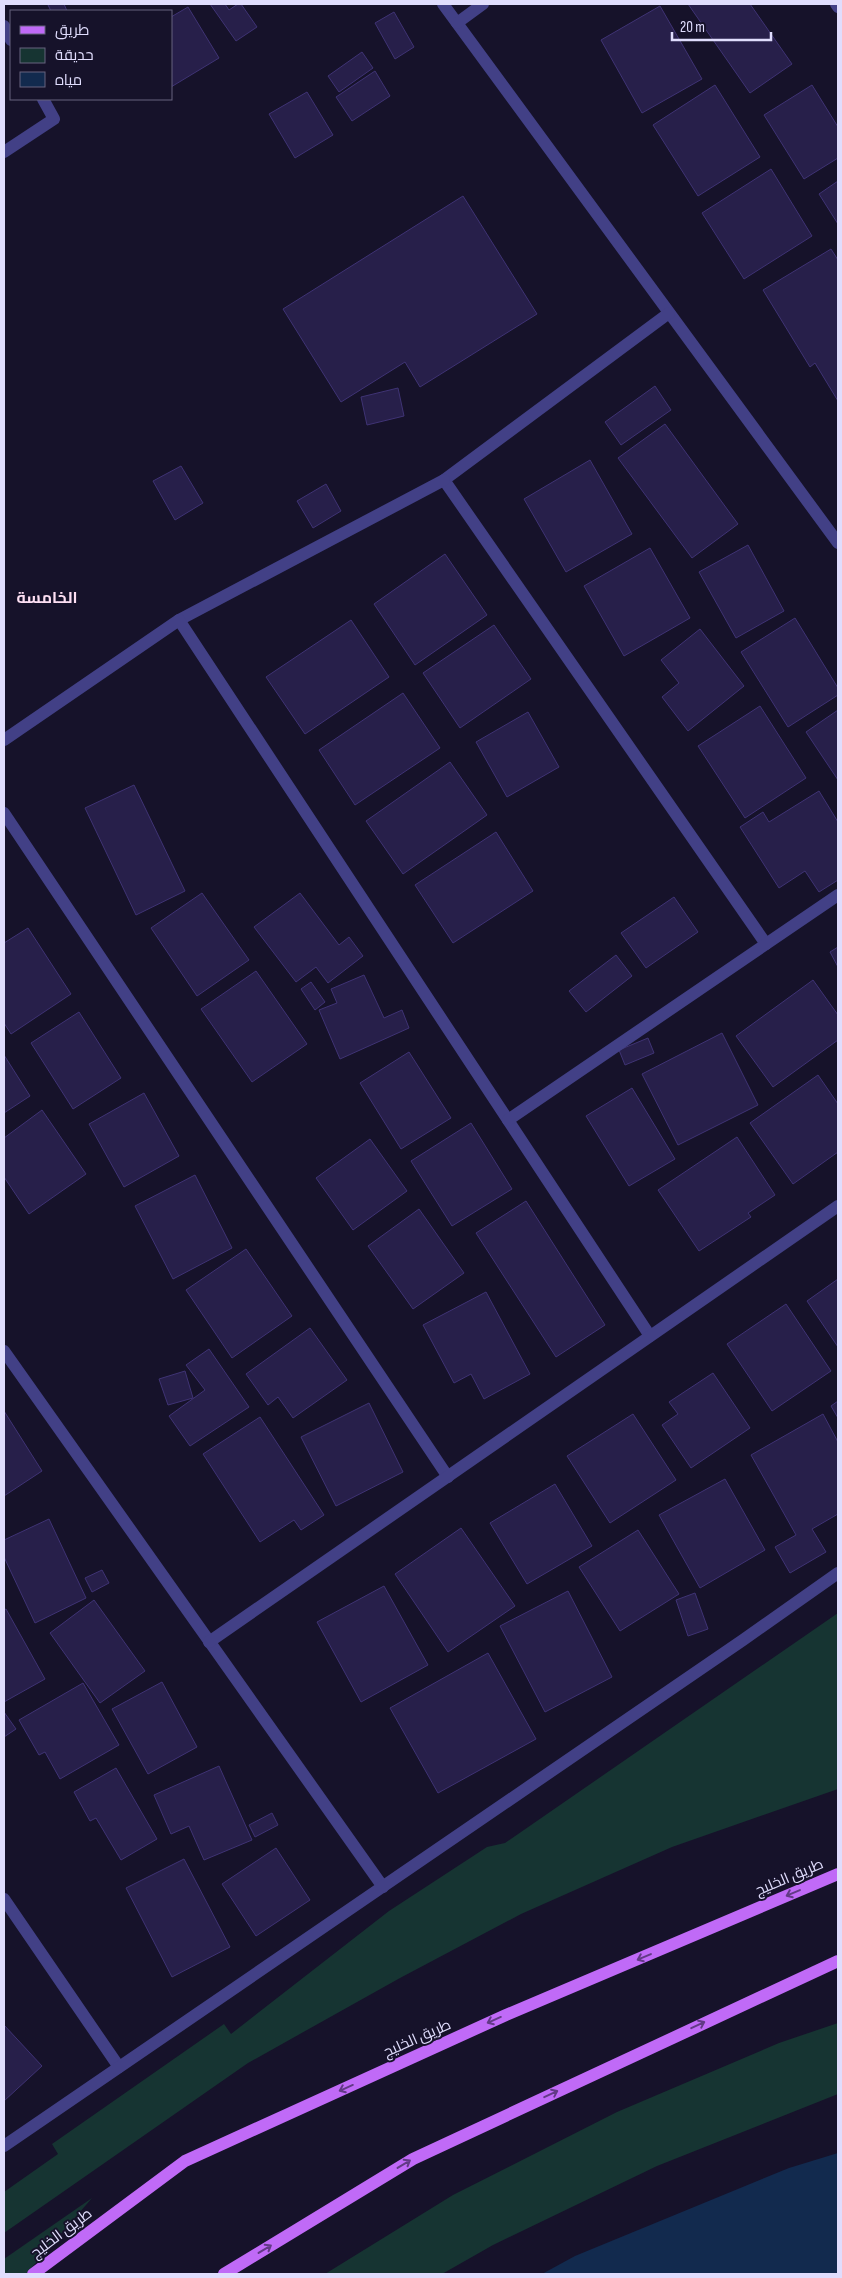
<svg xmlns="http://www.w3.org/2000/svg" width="842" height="2278" viewBox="0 0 842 2278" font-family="'Sofia Sans Condensed',Cairo,sans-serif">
<rect width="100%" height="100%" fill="#16122a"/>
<!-- green -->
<g fill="#163432">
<path d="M838,1613V1789L672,1847L521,1914L400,1978L248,2063L4,2233V2192L58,2154L52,2144L224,2024L231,2034L389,1911L487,1847L505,1843Z"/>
<path d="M838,2023V2094L657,2166L493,2245L442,2274H325L453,2195L617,2112L779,2043Z"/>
<path d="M92,2198L26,2274H4V2259Z"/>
</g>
<!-- water -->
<path fill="#122a4e" d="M838,2153V2274H542L575,2256L789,2168Z"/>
<!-- building -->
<g fill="#271f4a" stroke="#3f3374">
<path d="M51,4H64L67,11H51L48,5Z"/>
<path d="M210,4H225L229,10L238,4H241L257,27L236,41Z"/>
<path d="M688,4H750L792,64L750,93Z"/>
<path d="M660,6L702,79L642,113L601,40Z"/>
<path d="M188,7L219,58L171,87V17Z"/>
<path d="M394,12L414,47L395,59L375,23Z"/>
<path d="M362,52L373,68L339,92L328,76Z"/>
<path d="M375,71L390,96L352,121L336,97Z"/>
<path d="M715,85L760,157L698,196L653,125Z"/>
<path d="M812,85L838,127V158L804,179L764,115Z"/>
<path d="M307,92L333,135L295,158L269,114Z"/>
<path d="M771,169L812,236L744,279L702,213Z"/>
<path d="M838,181V224L819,194Z"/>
<path d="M463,196L537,314L420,387L405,362L341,402L283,309Z"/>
<path d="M831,249L838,260V401L815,363L810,367L763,290Z"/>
<path d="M655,386L671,410L621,445L605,422Z"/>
<path d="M398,388L404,416L367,425L361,397Z"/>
<path d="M665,424L738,524L692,558L618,458Z"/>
<path d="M590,460L632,534L566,572L524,499Z"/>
<path d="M181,466L203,503L175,520L153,481Z"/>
<path d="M326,484L341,511L313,528L297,501Z"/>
<path d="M748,545L784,611L736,638L699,572Z"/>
<path d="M650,548L690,618L624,656L584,586Z"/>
<path d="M445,554L487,615L415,665L374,604Z"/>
<path d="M795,618L838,688V695L788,727L741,652Z"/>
<path d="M351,620L389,677L305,734L266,677Z"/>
<path d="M494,625L531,679L460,728L423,673Z"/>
<path d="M700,629L744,686L688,731L662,697L679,683L661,660Z"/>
<path d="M403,693L440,748L355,805L319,750Z"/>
<path d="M760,706L806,778L745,818L698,746Z"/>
<path d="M838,710V780L806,732Z"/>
<path d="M528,712L559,767L507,797L476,742Z"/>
<path d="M450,762L487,815L403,874L366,821Z"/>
<path d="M134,785L185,891L136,915L85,808Z"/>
<path d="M819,791L838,822V880L819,892L805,871L779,888L740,827L763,812L769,822Z"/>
<path d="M496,832L533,891L453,943L415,885Z"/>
<path d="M202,893L249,960L197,996L151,928Z"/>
<path d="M300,893L339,945L349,937L363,956L328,983L316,967L296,982L254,927Z"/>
<path d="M674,897L698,932L646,968L621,933Z"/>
<path d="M28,928L71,994L11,1034L4,1023V943Z"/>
<path d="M838,947V967L830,952Z"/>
<path d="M616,955L632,976L586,1012L569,991Z"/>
<path d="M256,971L307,1044L252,1082L201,1009Z"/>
<path d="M364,975L384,1018L402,1010L409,1028L340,1059L319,1010L337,1003L331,989Z"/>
<path d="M813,980L838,1015V1040L773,1087L736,1036Z"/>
<path d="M311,982L325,1002L315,1010L301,989Z"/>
<path d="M79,1012L121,1078L73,1109L31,1043Z"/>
<path d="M722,1033L758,1105L678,1145L642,1074Z"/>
<path d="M648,1038L654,1053L625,1065L619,1050Z"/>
<path d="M409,1052L451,1118L401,1149L360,1083Z"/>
<path d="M4,1055L30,1096L4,1113Z"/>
<path d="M818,1075L838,1104V1152L793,1184L750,1123Z"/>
<path d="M632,1088L675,1159L629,1186L586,1116Z"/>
<path d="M144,1093L179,1156L124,1187L89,1124Z"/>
<path d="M42,1110L86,1174L29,1214L4,1177V1138Z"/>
<path d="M471,1123L512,1189L452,1226L411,1161Z"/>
<path d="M737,1137L775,1195L748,1213L751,1217L699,1251L658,1190Z"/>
<path d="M370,1139L407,1191L353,1230L316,1178Z"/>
<path d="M195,1175L232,1248L173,1279L135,1206Z"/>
<path d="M526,1201L605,1325L556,1357L476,1233Z"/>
<path d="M419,1209L464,1273L413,1309L368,1246Z"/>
<path d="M246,1249L292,1316L232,1358L186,1290Z"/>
<path d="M838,1279V1347L807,1301Z"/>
<path d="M486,1292L530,1374L484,1399L471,1374L454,1383L423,1325Z"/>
<path d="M786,1304L831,1371L772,1411L727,1344Z"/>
<path d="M310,1328L347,1380L293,1418L278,1397L268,1405L246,1374Z"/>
<path d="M209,1349L249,1407L190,1446L169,1416L205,1390L186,1365Z"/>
<path d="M185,1371L193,1398L168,1405L159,1379Z"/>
<path d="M713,1373L750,1428L691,1468L662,1425L678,1414L669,1402Z"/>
<path d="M838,1401V1418L831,1406Z"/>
<path d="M369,1403L403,1472L336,1506L301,1437Z"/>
<path d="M4,1411L42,1471L4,1496Z"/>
<path d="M633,1414L676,1480L610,1523L567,1456Z"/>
<path d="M823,1414L838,1442V1514L812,1529L826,1552L790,1573L775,1547L796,1535L751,1455Z"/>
<path d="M260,1417L324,1515L301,1530L294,1520L260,1542L203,1454Z"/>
<path d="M725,1479L765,1550L700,1588L659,1515Z"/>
<path d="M555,1484L592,1546L527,1584L490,1523Z"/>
<path d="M49,1519L86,1598L35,1623L4,1557V1540Z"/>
<path d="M461,1528L515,1606L448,1652L395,1574Z"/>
<path d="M638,1530L679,1594L620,1631L579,1567Z"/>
<path d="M102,1570L109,1583L92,1592L85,1578Z"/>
<path d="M384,1586L428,1665L361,1702L317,1622Z"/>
<path d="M568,1591L612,1677L545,1712L500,1626Z"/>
<path d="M695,1593L708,1629L688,1636L676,1600Z"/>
<path d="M94,1600L145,1671L100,1703L50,1633Z"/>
<path d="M6,1609L45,1679L4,1702V1610Z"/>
<path d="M488,1653L536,1739L438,1793L390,1708Z"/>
<path d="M162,1682L197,1747L148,1774L112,1709Z"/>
<path d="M83,1683L119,1745L60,1779L45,1752L39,1755L19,1720Z"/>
<path d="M4,1712L16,1729L4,1737Z"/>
<path d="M219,1766L252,1840L204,1860L189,1826L171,1834L154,1795Z"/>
<path d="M116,1768L157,1839L121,1860L96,1818L90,1821L74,1792Z"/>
<path d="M272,1813L278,1825L255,1837L249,1825Z"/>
<path d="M276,1848L310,1900L256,1936L222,1884Z"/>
<path d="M184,1859L230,1947L172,1977L126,1888Z"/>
<path d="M4,2025L42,2066L4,2101Z"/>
</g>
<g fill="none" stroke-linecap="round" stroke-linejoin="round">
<!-- minor -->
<g stroke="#424086" stroke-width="12">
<path d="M443,4L838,543"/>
<path d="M836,4L838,7"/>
<path d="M457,23L483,4"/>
<path d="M4,26L11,40"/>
<path d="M4,152L54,119L43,99"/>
<path d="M669,313L444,480L766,944"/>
<path d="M179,620L444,480"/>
<path d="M4,740L179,620L650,1336"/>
<path d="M4,813L448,1477"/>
<path d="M508,1120L838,895"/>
<path d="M4,1351L383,1887"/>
<path d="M209,1642L838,1206"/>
<path d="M4,1899L119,2067"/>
</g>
<!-- tertiary -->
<path stroke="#424086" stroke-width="12" d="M4,2146L743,1640L838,1573"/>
<!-- primary -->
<g stroke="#c06af7" stroke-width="12">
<path d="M33,2274L185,2161L506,2015L838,1874"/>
<path d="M224,2274L413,2159L838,1961"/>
</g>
</g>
<!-- one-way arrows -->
<defs><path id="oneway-shaft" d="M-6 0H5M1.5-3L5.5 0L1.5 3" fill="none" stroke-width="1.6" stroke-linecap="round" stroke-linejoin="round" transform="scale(1.25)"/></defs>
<g stroke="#623a86">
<use href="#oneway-shaft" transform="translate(793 1893) rotate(157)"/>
<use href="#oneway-shaft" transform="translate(644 1957) rotate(157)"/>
<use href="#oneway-shaft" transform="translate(494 2020) rotate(156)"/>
<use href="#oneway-shaft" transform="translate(698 2025) rotate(-25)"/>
<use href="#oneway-shaft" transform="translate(346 2088) rotate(156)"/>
<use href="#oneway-shaft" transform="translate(551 2094) rotate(-25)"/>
<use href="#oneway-shaft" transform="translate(404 2164) rotate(-31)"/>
<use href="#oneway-shaft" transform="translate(265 2249) rotate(-31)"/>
</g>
<g text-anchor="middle" stroke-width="4" stroke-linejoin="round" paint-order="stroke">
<!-- street labels -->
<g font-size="15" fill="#e0ddfd" stroke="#16122a">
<text transform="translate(789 1877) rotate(-23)" y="5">طريق الخليج</text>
<text transform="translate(417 2038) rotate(-24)" y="5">طريق الخليج</text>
<text transform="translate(61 2233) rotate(-37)" y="5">طريق الخليج</text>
</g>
<!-- neighbourhood labels -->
<g font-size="16" font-weight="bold" fill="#fddff3" stroke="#16122a">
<text x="47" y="603">الخامسة</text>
</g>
</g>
<!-- border -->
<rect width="842" height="2278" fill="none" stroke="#e0ddfd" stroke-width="10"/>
<!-- legend -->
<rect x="10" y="10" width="162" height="90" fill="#16122a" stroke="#67637e"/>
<rect x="20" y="26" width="25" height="8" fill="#c06af7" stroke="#67637e"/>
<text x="55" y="35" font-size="15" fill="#e0ddfd">طريق</text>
<rect x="20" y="48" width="25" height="15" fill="#163432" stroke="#67637e"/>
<text x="55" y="60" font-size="15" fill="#e0ddfd">حديقة</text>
<rect x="20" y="72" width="25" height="15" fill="#122a4e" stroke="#67637e"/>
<text x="55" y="85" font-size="15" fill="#e0ddfd">مياه</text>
<!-- scale -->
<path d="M672 32v8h99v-8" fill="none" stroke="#e0ddfd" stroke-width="2.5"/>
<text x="680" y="32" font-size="15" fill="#e0ddfd" stroke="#16122a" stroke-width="4" paint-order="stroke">20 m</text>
</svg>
